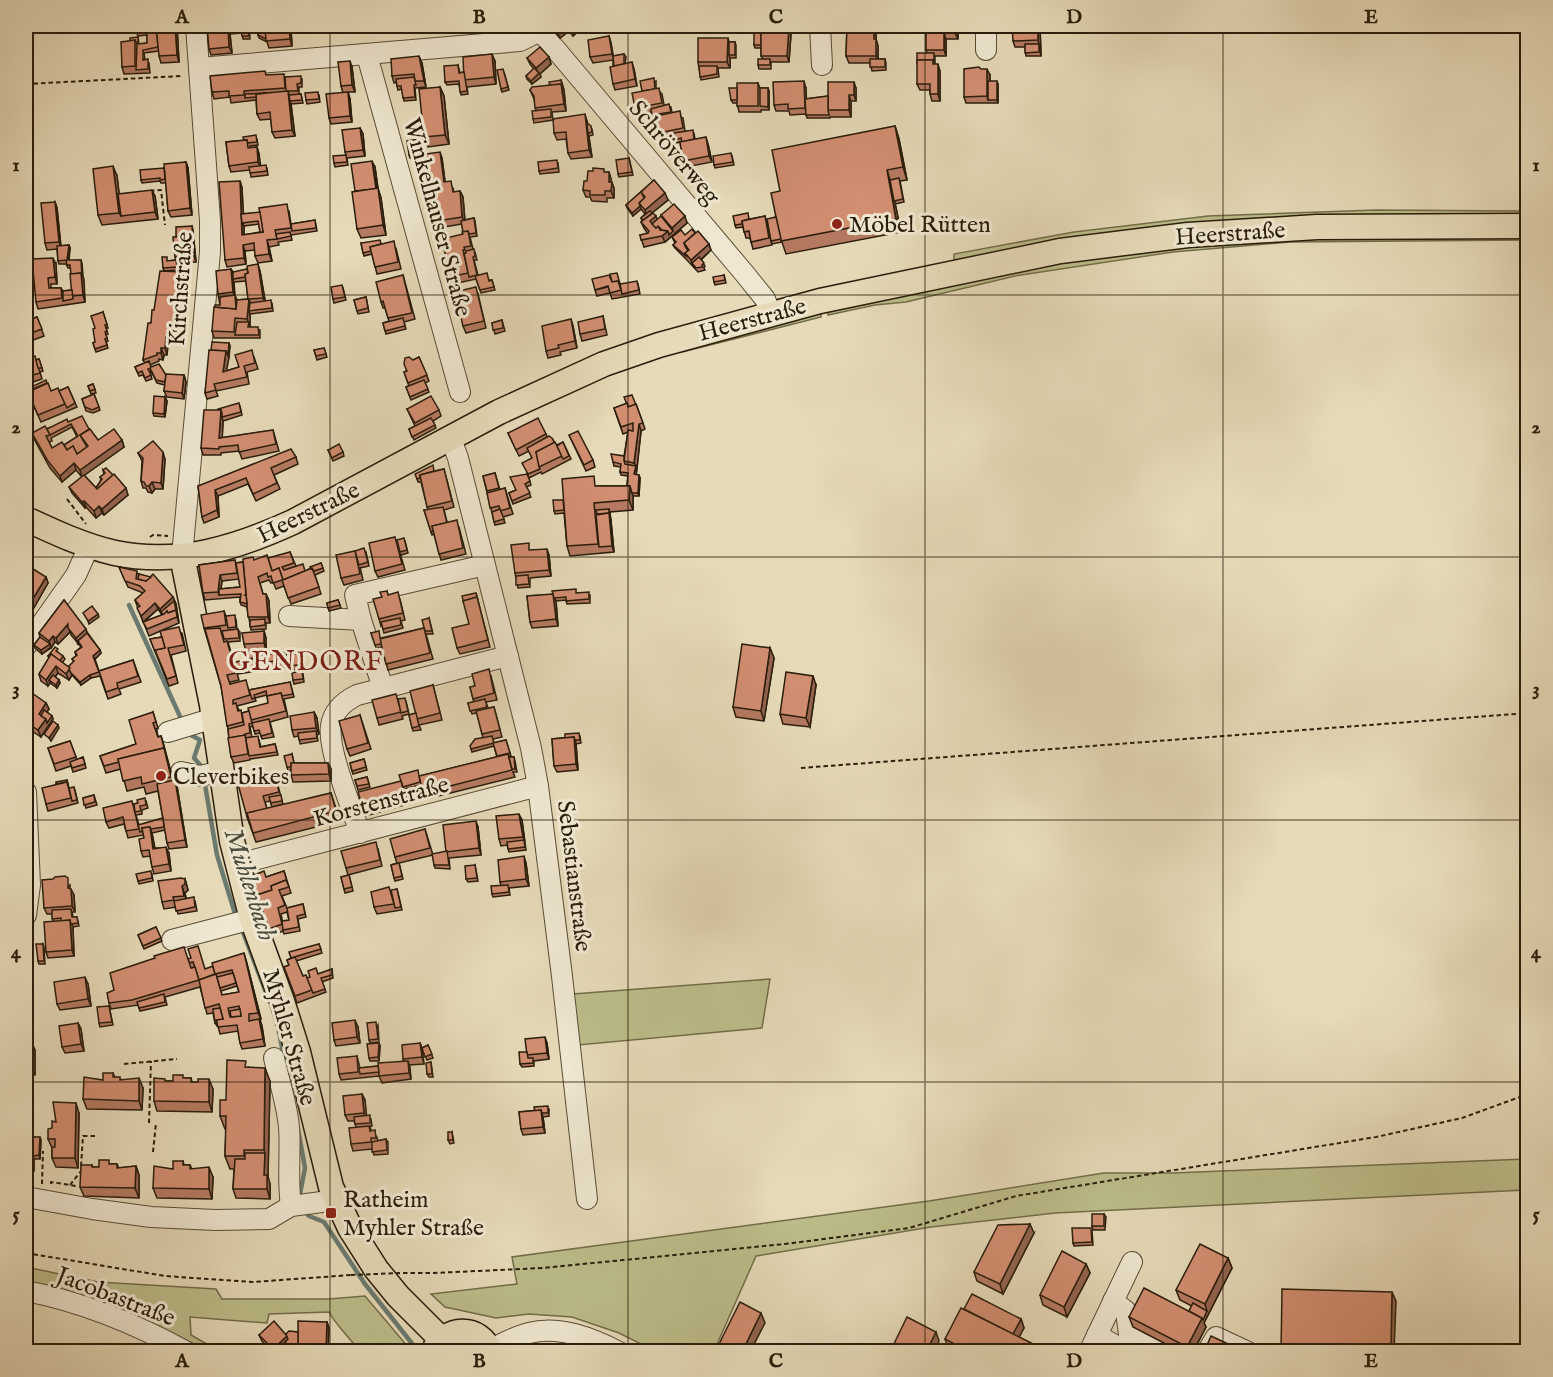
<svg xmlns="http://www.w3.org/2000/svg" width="1553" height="1377" viewBox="0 0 1553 1377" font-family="'IM FELL English',serif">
<rect width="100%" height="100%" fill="#e6dab8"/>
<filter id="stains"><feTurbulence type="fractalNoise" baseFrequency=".00333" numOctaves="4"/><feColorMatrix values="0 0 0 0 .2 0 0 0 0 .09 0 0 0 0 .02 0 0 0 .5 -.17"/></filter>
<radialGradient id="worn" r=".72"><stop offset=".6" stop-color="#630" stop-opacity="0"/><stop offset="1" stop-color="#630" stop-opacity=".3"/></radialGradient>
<!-- green -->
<g fill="#bcbd8a" stroke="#736d4a" stroke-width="1.5">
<path d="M1376,210L1527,211V219L954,266V254L1074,232L1208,216Z"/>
<path d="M1527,232V240L1290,242L1173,252L1015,276L906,302L875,305L828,315V311L1026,265L1211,240Z"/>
<path d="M821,313V317L682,352H672Z"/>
<path d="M770,979L762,1028L578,1045L573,994Z"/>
<path d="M1527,1159V1190L1055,1213L931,1227L756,1256L714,1351H655L619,1333L572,1317L529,1314L496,1318L445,1307L431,1294L517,1284L512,1257L929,1201L1104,1173H1173Z"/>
<path d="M26,1267L98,1282L216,1289L222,1299H329L365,1296L409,1348V1351H359C350,1337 337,1327 329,1312L269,1314L267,1323L190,1317L191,1335L212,1347L208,1351H202L131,1312L82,1295L26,1282Z"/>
</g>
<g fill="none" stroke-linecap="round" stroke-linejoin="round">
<!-- stream -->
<g stroke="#6b7b70" stroke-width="4.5">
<path d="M129,605L183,723"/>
<path d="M187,733L200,740L194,758L202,767L203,771"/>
<path d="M204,779L217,855L236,917"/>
<path d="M241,927L268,998"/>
<path d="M278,1026L285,1064"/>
<path d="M298,1129L305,1168L300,1194"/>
<path d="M302,1209L309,1216L324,1222L365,1284L414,1346"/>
</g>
<defs>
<g id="minor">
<path d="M536,26L744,273L765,299L771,315"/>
<path d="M820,26L822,65"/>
<path d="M986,50V26"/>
<path d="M367,55L460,392"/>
<path d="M199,68L520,41L540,31"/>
<path d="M451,439L458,458L531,748L538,786L562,976L587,1199"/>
<path d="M182,556L210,252V221L196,26"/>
<path d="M289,616L361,620L383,688"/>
<path d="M361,620L355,595L485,565"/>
<path d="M26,646L76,575L89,546"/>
<path d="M168,732L214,718"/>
<path d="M181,772L200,776L222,771"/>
<path d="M26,792L30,885L26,915"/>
<path d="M360,833C352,808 327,749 331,726C333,711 345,701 357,695L508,656"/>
<path d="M238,864L538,786"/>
<path d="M172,940L252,919"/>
<path d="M274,1058C279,1081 287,1104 289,1127C291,1153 287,1179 291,1206"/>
<path d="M26,1197L92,1209L151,1217L216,1220L269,1219L291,1206L337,1200"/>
<path d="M26,1291C83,1302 136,1324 187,1352"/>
<path d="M1113,1301L1126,1311L1129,1335L1166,1352"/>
<path d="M1097,1335L1127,1352"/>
<path d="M490,1349C502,1344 516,1336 529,1333C559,1325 592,1338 619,1352"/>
<path d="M1089,1352L1132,1262"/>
<path d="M1207,1352L1216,1337L1248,1352"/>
</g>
<g id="major">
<path d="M26,519C54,532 84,546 115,553C179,566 236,548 293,522L499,412L604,364L659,345L820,301L1060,251L1188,235L1317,227L1528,226"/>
<path d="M182,556L212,705L232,841L252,919L282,1001L298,1052L331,1187L350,1228L376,1269L398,1296L441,1339"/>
<path d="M433,1352C445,1326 480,1324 490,1352"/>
</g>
</defs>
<!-- minor casing -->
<use href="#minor" stroke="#594c36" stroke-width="22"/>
<!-- major casing -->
<use href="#major" stroke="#2a1d0b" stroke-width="27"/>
<!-- path -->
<g stroke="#2a1d0b" stroke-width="2" stroke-dasharray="4.5 3" stroke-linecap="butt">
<path d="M26,84L182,76"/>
<path d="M150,191L161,190L165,225"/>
<path d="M67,499L86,524"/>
<path d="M150,537L153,535L168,536"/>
<path d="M801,768L1528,713"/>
<path d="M124,1064L177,1059"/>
<path d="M149,1123L151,1061"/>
<path d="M153,1152L156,1123"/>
<path d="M81,1166L83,1136H96"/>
<path d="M42,1184L43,1151"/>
<path d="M51,1184V1182L76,1186"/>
<path d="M70,1185L81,1171"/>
<path d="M26,1253L165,1276L253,1282L351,1275"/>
<path d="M403,1273H434L543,1268L785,1244L909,1228L1016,1196L1376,1137L1462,1118L1528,1094"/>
<path d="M634,1346L645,1352"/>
</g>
<!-- minor -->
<use href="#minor" stroke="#efe7d1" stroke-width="20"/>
<!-- major -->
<use href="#major" stroke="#e6dab8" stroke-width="24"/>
<!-- path-bridge -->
<path stroke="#2a1d0b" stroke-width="2" stroke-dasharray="4.5 3" stroke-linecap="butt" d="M351,1275L400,1273"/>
</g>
<!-- wall -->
<g fill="#b57a61" stroke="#2a1d0b" stroke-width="1.5" fill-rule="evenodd">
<path d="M177,26L179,62L161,63L159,56V51L144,53L145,60L149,63L150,73L124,74L122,67L130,41L138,37L139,44L147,43V35L138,36L135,29Z"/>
<path d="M207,26H249L250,39H243L242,33L230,34L232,53L211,55L209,49Z"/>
<path d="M549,26H580L581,29L573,36L569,31L560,38Z"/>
<path d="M770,26L771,28H774L773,26H786L787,28L791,34L789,62H771V69H759L758,65L763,59L761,56V48H755L754,45L757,31Z"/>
<path d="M847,26H876V39L878,46V59H885L886,63V70L872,71L870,63H849L846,56Z"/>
<path d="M926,26H958V39H946V56H935V64L940,71V101H932L930,94V90H920L917,84L927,53L926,50Z"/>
<path d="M1040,26L1041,56H1026L1025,47H1015L1013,41Z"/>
<path d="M291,29L292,46L269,48L267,42L259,38L258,35Z"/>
<path d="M609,36L611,43L613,56L624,54L626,57L625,64L634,69L637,86L615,90L613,84V60L593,63L590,57Z"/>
<path d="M729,42H735L736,45V58H730V68H718L719,77L701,80L698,62Z"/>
<path d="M549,57L551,64L540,74L541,77L532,84L527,79L526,76L534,69L530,64L527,58Z"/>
<path d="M495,61L496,84L467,87L468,94L461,95L459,84L447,85L445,82L458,65L460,73L464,72Z"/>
<path d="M422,63L426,87L415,88L416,100L404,101L402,89L398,90L396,82L394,83L392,76Z"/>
<path d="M352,67L355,92H348L350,99L352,122L331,124L329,118L343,93L341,86Z"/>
<path d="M504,72L509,90L502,92L501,89Z"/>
<path d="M267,75L302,79V87H299V94H301L303,103L291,104V103L295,136L275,138L272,132L271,119L260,120L257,114L256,100L231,103L230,97L214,99L212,92Z"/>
<path d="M990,75V81L998,84V103H966L964,97Z"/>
<path d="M561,80L564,90L566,111L552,112L553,120L534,123L533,119L536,111L534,99L530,90L550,85Z"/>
<path d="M656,81V89L662,94L664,105L671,107L672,113L683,118L685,131L694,133L695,139L708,144L712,162L686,167L683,161L680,142L676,143L674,136L656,140L654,134L652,112L637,115L635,108L642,91Z"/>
<path d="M758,83L760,88H768L769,91V110H761V112H739L737,103H733L731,100L737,88Z"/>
<path d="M440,87L444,96L449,144L428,147L424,137Z"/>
<path d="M806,88V99L828,96L856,88V101H851V117H830V118H807L806,114L790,115L789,111H776L774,105Z"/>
<path d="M319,95L320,102L307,104L306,100Z"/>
<path d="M587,121L588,124L592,129L593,135L589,136L592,157L571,159L568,153L566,139L557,140L554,133Z"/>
<path d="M895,126L899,139L907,180L900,181L904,202L895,204L901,232L786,254L782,242L772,244L771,241L780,191Z"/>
<path d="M360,128L363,134L365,156L347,158L348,165L335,167L334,163L346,155L345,152Z"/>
<path d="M257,139L258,145L250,146V148L257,147L259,154L260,165L267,168L268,175L251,177L250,170L231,172L229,166L226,142Z"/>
<path d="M421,143L422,154L442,158L445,182L453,188L454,192L460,191L463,197L465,220L474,218L475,221L477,236L470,237L473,249L475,252L477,260H474L478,275L489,280H492L495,290L481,293L476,279L452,284L450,277L463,234L462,224L439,228L435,213H434L431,205H426L423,198L419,157L410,158L409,155Z"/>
<path d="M732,156L734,165L715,168L714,165Z"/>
<path d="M629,158L633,175L619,177L618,174Z"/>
<path d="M186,162L188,168L192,215L171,217L168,211L166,183H161L160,181L142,183L141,180L164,168Z"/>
<path d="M558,163L559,172L540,174L539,171Z"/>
<path d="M375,167L378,188L381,198L386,235L361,238L357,229L355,191Z"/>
<path d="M605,172H609L611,179V182L614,188V198H607V202L592,201L590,197H586L583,190L587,181Z"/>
<path d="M117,176L119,194L155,196L158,219L102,225L98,215Z"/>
<path d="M654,180L668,200L652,213L657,219L662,218L661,215L687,223L665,242L644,247L640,235L648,234L644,228L641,222L642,221L641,218L645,214L641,209L633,216L627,208L626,205Z"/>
<path d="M240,181L242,188L243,214L289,211L291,224L315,220L317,231L291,235L292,240L278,242L279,245L269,247L272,261L258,263L255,256V250L245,251L246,264L227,267L225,260ZM259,224L260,232L244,235V226Z"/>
<path d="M55,202L57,208L61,246L69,245L70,248L69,261L81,260L82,263L85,302L38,309L36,302L56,264L57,284H51V288H61L63,291L72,290L71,268H68L66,264H59L58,261L57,249L47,250L45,243Z"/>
<path d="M765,216L767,223L772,245L753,249L750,238H746L743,227L736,228L735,225L750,219Z"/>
<path d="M192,226L193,230L196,262L177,263L178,270L164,271L163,268L168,261L176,260L175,257L176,237Z"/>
<path d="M685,235L711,250L701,260L705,266L704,268L705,270L698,272L687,260L675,248L673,245L675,243L672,237Z"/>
<path d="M361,243L381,244L396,248L401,269L377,274L372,254L364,256Z"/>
<path d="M231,269L233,272L260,271L265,301L272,303L273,311L250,314V327L260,330V338H214L212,331L220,305L218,294ZM246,281L248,299L237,300L235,295L234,282Z"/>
<path d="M403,275L415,319L404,322L406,329L386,334L383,323L389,321L385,308H383L381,302Z"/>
<path d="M724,275L726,283L715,285L714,282Z"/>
<path d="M185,279L176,331H172L171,344H168L167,355H164L163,360L159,359V361L150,365L151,367L166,375H184L186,382L184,399L167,397L164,391L165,385L157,383L151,371L150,372L152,379L146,381L143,375L139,376L135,367L145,363L143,360L154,310Z"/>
<path d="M620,284H638L640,294L612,299L610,293L597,296L595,290Z"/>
<path d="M343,288L346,300L334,303L333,299Z"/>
<path d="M478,294L486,328L466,333L463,326Z"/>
<path d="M366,297L369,312L358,314L354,300Z"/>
<path d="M103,312L108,328H106L108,334L106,335L108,341L106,342L108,348L96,352L93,343L95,342V328Z"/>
<path d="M603,316L607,335L582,341L580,334Z"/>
<path d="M37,317L44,336L28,342L27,338L28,342L26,343V321Z"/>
<path d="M502,320L505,331L495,334L492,323Z"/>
<path d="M573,326L577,348L560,352L561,355L548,358L546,351Z"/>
<path d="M229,343L230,346L226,371L239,367L254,357L258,369L247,372L249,384L216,391L218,396L207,399L205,393L211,350Z"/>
<path d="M324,348L327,357L317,360L314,350Z"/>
<path d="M419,357L429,381L425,383L429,392L411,400L406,387L409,386L404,372L406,371L413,360Z"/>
<path d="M26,359L36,360L39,359L43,371L40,372L42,379L27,384L26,381Z"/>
<path d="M93,384L96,393L91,394L88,386Z"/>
<path d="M68,387L77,407L41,422L30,398L51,391H59Z"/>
<path d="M94,394L100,410L93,413L86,411L82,399Z"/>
<path d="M165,397L167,401L165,417L154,416L153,413Z"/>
<path d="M636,404L645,429L641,431L636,475H639L640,478L639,496H633V510L610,512L614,552L570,556L567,546L564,513L555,514L554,511L563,500L598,486H627L628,476L621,475L620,472L621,467L614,466L613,462L624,456L628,432L623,434L614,408Z"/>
<path d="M240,406L242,415L223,421L222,438L273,430L279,451L242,459L239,451L221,453V455H203L201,448L218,410Z"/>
<path d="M407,409L439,410L441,416L433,421L436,428L414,440L409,429L415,426Z"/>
<path d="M68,422L89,429L98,440H122L124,447L84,475L96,488L101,480L100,477L104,474L103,470L128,495L104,515L102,513L96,518L86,507L85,508L72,493L69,487L82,477L76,470L62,482L50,468L34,439L32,433ZM72,427L77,437L64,445L52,448L49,442L52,441L51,438Z"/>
<path d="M508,433L546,434L547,437L557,445L563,442L571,459L542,474L541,472L529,478L528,475L531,485L526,487L531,497L513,504L509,493L516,490L527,474L532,458L529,451L519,456Z"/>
<path d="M569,435L593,460L595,467L586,471Z"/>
<path d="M328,450L343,452L344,456L333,461Z"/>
<path d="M138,453L165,459L163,489H155L152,493L148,492L146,488H143L141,481L142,461Z"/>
<path d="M296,457L298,464L274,475L280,489L256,501L248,484L218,496L219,517L204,523L202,517L198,486Z"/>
<path d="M444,469L454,507L444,510L447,522L459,527L466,554L441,560L434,534L432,535L424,510H428L421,482H418L417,479L435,471Z"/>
<path d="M495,473L500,490L505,488L513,514L503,517L505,523L495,525L483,476Z"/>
<path d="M397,540L405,541L408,553L401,555L400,553L405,570L378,577L375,571Z"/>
<path d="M531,550L549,555L551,576L530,578V587L518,588L515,573Z"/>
<path d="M290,552L296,566L305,571L321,563L324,571L315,575L321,594L291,604L284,586L276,589L273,582L271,583L269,580L260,583L263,594H266L269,601L270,623H266V629L251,630L247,607L241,605L240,602V597L205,600L203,593L199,565L235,560L236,563L254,560L272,571ZM239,579L240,587L221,589L222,581Z"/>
<path d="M366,552L369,566L360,568V567L363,580L344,585L341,578Z"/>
<path d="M119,567L139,574L173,597L176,604L179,623L149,636L140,614L135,600L143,593L128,587ZM158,609L162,615L144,622Z"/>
<path d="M26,569L46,577L48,583L32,611L26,607Z"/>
<path d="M387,591L388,595L400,599L405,620L401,621L403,628L384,633L382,625L381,626L379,619L382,597Z"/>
<path d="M476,593L490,647L460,654L457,648L469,624Z"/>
<path d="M577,593L590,595V603L567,604L566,600L556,601L558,626L532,628L530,622L527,596Z"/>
<path d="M64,600L100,650L101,653L95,659L99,671L133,660L141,682L119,689L121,694L108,699L100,676L91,678L81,685L72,675L69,680L58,673L55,677L59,680L60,683L57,688L50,683L48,686L41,681L39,674L49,658L48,656L59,652L58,653L63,656L65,659L62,663L68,667L74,662L72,659L76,656L75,652L81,647L71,635L70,632L58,644L55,642L51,648L42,654L35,648L34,645L40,637L39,633Z"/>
<path d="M338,600L341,608L329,611L327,603Z"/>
<path d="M224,611L226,616L236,619L237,629L240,632V641L228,642L239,680L230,682V684L249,690L290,682L294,697L284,699L288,717L270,722L274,737L262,739L260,733L255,734L253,726L250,727L252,737L246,738L259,740L261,747L275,744L278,755L250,759V760L234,763L231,757L228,729L221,686L204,628ZM267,695L268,703L249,711L242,713L239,710L237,706L256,701L255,698Z"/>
<path d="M429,618L433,634H426L433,659L388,670L382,647L376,648L371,633L381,638L424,628Z"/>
<path d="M264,631L266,638V650L246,651L244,644Z"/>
<path d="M182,633L186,651L171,655L178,683L169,686L150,639Z"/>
<path d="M770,648L774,658L764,721L736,717L733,707Z"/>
<path d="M245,651H255L256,658L289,659V666L238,674L236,671L247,661Z"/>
<path d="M304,656L306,668L292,670L290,666Z"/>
<path d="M303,674L304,682L294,684L293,680Z"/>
<path d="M491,676L497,700L486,702L488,708L494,707L502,737L493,739L494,743L506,740L511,756H509V757H514L515,761L517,772H513L515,777L426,799L421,785L404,789L408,804L365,816L363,809L420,776L497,757L494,746L472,752L471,749L483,738L477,713L472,714L468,703L474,702L470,687L475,686Z"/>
<path d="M433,685L442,720L419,725L421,730L413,731L409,715L416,713Z"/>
<path d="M816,685L810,727L783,724L780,714Z"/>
<path d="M398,699L406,701L409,714L402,716L403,719L379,725L377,718Z"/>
<path d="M26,702L46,703L49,709L47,712L52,716L53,719L41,737L26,727Z"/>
<path d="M153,712L158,728L156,729L158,737L161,736L173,780L177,786L187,847L169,849L167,843L165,830L152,833L155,848H162L169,853L171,871L154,874L152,867L150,856L143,857L141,851L144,838L143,835L128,838L124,824L109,828L106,822L134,804L146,801L148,808L142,810V814L136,815L139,825L163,818L158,791L146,794L144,787L127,791L121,769L106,773L100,756L136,744Z"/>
<path d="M314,712L317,718L319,734L317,735L318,741L300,744L299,736L294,737L292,730Z"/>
<path d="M360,715L371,749L350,756L347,749Z"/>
<path d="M580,736L581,743L576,744L578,770L557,772L554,766L552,739Z"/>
<path d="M70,741L77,760L83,757L86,768L73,772L71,766L56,771L48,748Z"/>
<path d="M292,754L294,763H328L331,769V781L293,782L291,775V770L288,771L287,767Z"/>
<path d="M364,759L367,770L353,774L350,763Z"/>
<path d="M275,775L283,804L272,807L270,801L265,802L267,809L331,793L340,821L256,842L247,817Z"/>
<path d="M367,777L370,787L358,790L355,780Z"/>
<path d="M67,780L69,788L75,790L78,803L48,811L46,804L56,784Z"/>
<path d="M94,795L97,805L86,808L83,798Z"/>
<path d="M522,820L526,850L509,852L507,845L501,846L499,839Z"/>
<path d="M478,827L481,855L449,858L450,869L435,868L434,865L446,851Z"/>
<path d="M425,829L433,855L399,863L403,879L395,881L391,865L397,863L395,857Z"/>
<path d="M378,849L382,866L348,875L346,868Z"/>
<path d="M526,863L529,886L509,888L510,895L493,897L492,894L501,885L500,882Z"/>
<path d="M475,865L478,881L468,882L466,879Z"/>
<path d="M284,871L291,893L282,896L287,908L303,904L306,917L298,919L300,931L284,934L283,931L271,936L257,895L266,877ZM287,912L289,920L283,924L281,914Z"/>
<path d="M152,874L153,881L139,884L138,881Z"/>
<path d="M349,875L353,891L345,893L341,877Z"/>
<path d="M185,879L188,890L185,893L186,899L195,901L197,911L178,914L176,907L164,909L162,902Z"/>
<path d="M70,885V888L74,895L75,912H72L73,917H77L79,926L73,927L74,956L48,958L46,952L53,921L52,914H47L44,908Z"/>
<path d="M397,889L402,910L377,914L374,907L391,891Z"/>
<path d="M156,927L162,941L144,949L138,935Z"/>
<path d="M43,944L44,947L45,964H39L38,961Z"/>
<path d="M319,944L322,953L296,961L303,976L309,982L318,974L332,969L333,978L322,982L326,992L297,1003L284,967L289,965L287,960Z"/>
<path d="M188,959L205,969L246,960L261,1019H260L262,1026L265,1046L242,1049L240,1043L238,1031L220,1034L218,1026H217L215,1023L213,1013L207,1014L200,987L165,997L167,1005L140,1011L138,1005L111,1009L109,1003L114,990ZM237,986L239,992L222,995L221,991Z"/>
<path d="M88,984L91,1006L60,1010L57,1004Z"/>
<path d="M109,1006L113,1025L100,1027L99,1023Z"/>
<path d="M78,1023L81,1029L84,1051L65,1053L62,1047Z"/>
<path d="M378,1025L379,1042L370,1043L369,1040Z"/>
<path d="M358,1027L360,1043L336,1046L334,1040Z"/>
<path d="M26,1043L35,1050V1075H26Z"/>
<path d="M420,1043L422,1048L428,1045L433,1058L427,1060L422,1050L424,1064L409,1065L411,1079L382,1083L379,1076L341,1080L339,1074L357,1056L360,1068L378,1066L404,1061L403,1059Z"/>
<path d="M547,1043L549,1059L534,1061V1066L522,1067L520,1064L527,1052Z"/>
<path d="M380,1046L379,1061H370L369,1058Z"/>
<path d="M431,1062L433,1077H429L427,1074Z"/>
<path d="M248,1067L270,1081L268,1177L270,1184V1199L236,1198L233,1189L234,1169H230L225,1156L226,1129H225L220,1116L226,1100Z"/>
<path d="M113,1073L115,1077L143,1088L142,1110L87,1109L83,1099L103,1080Z"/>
<path d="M184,1078H191L192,1082L213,1089L212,1112L157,1111L154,1101L166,1081H173Z"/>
<path d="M362,1094L365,1100L366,1116L371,1119L372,1126H370L371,1130L377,1137L378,1141L386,1139L388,1142V1154L374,1155L372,1149L353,1151L351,1144L356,1127L354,1121H348L345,1115Z"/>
<path d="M549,1109V1116L543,1117L545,1133L523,1135L521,1129L519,1112Z"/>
<path d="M79,1113L78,1168L56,1167L52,1158V1148L48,1139L52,1128Z"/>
<path d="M452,1132L454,1143L450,1144L448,1140Z"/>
<path d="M26,1133L41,1140L40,1159H34V1171H26Z"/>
<path d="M183,1161L184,1165H190L192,1169L213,1177L212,1199L157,1198L153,1188L173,1169Z"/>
<path d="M111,1164H117L119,1168L136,1166L139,1175V1198L84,1196L80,1187L92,1165L93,1167H99Z"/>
<path d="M1104,1214L1106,1217L1105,1230H1093L1092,1226Z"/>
<path d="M1092,1231L1093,1245L1074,1246L1073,1243Z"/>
<path d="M1034,1233L1003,1294L977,1281L974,1272Z"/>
<path d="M1228,1258L1232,1268L1204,1323L1206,1327L1193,1352H1181L1133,1327L1129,1317L1189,1311L1192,1306L1180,1300L1176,1290Z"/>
<path d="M1086,1264L1090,1273L1067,1317L1043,1305L1040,1295Z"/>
<path d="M964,1309L1021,1319L1024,1328L1019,1337L1045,1350V1352H950L945,1339Z"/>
<path d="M327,1322L329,1328L328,1352H298V1349H290L286,1345L280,1352H271L262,1341L259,1335L286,1334L298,1332Z"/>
</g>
<!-- shaded-wall -->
<g fill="#93634f" stroke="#2a1d0b" stroke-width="1.5">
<path d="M175,26H177L179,62L177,55Z"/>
<path d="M289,26H290L291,29L292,46L290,39Z"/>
<path d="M565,26H567L569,31L560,38L557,32Z"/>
<path d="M575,26H580L581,29L573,36L570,29Z"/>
<path d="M874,26H876V39L878,46V63L876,56L874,39Z"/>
<path d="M955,26H958V39L955,33Z"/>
<path d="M1038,26H1040L1041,56L1038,40Z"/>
<path d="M228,27L230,34L232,53L229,47Z"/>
<path d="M789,28L791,34L789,62L787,56Z"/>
<path d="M944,33L946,39V56L944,50Z"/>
<path d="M609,36L611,43L614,60L612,54Z"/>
<path d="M728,38L730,45L729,55L730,58V68L727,62Z"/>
<path d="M492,54L495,61L496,84L494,77Z"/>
<path d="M419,56L422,63L426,87L424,81Z"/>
<path d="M549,57L551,64L540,74L541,77L532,84L531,81L538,74L536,68Z"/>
<path d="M350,61L352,67L355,92L352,85Z"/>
<path d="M632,62L634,69L637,86L635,79Z"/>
<path d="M938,64L940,71V101L938,94Z"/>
<path d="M987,69L990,75L989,100H988L987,96Z"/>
<path d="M561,80L564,90L566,111L564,104Z"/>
<path d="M804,81L806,88L807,114L805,108Z"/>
<path d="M997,81L998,84V103L997,100Z"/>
<path d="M854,82L856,88V101L854,95Z"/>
<path d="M440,87L444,96L449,144L445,135Z"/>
<path d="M768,88L769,91V110L768,107Z"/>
<path d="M288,91L290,98L295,136L292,130Z"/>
<path d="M348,92L350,99L352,122L350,116Z"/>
<path d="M849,95L851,101V117L849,110Z"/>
<path d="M585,114L587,121L589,133H588L592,157L589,150Z"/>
<path d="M895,126L899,139L907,180L903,167Z"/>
<path d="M360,128L363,134L365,156L363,150Z"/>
<path d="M706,137L708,144L712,162L709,156Z"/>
<path d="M257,147L259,154L261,169L258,162Z"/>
<path d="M440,152L442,158L446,189L444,182Z"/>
<path d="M372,161L375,167L378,189L381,198L386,235L383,225Z"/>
<path d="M186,162L188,168L192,215L190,208Z"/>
<path d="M113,166L117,176L122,216H121L119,213Z"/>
<path d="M887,170L891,183L901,232L896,219Z"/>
<path d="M609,172L611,179V188L609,182Z"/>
<path d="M240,181L242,188L244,223H242L244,226V241L242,235Z"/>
<path d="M612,182L614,188V198L611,191Z"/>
<path d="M152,190L155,196L158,219L155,212Z"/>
<path d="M460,191L463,197L465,224L462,217Z"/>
<path d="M665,193L668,200L647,217L645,210Z"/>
<path d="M55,202L57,208L61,248L59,242Z"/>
<path d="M640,206L641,209L633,216L632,213Z"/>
<path d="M656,216L658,223L653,227L645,223Z"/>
<path d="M685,216L687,223L665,242L662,236L668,231H673L672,228Z"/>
<path d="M192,236L194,242L196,262L194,256Z"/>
<path d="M267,240L269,247L272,261L269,254Z"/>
<path d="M709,244L711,250L694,266L692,263L693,266L691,260Z"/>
<path d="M69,245L70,248L68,264L67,260Z"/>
<path d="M243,245L245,251L246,264L244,258Z"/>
<path d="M53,258L56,264L57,284L55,277Z"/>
<path d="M258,264L260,271L266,305L263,298Z"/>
<path d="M231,269L234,275L233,279L235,299L233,292Z"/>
<path d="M183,272L185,279L176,331L174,325Z"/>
<path d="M81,273L84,279L85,302L83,295Z"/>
<path d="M249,299L251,306L249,311L250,314V326L247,319Z"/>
<path d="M571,319L573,326L577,348L575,341Z"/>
<path d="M170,324L172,331L171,344L169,337Z"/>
<path d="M166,337L168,344L167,355L165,348Z"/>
<path d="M229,343L230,346L229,358L228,354Z"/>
<path d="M161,348L164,355L163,360L161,353Z"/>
<path d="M226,351L229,358L225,378L223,372Z"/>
<path d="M184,375L186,382L184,399L182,393Z"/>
<path d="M165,397L167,401L165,417L164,414Z"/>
<path d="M221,410L223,416L222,417L223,421L222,445L219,438Z"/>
<path d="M639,424L641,431L636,478L634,474L636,466L634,463Z"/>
<path d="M122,440L124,447L82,477L80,470Z"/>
<path d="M163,452L165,459L163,489L161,483Z"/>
<path d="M74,463L76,470L62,482L60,476Z"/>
<path d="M639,475L640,478L639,496L638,493Z"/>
<path d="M152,482L155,489L152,493L149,486Z"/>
<path d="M630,486L633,496V510L629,500Z"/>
<path d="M126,488L128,495L104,515L102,509Z"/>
<path d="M215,490L218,496L219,517L217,510Z"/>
<path d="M84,501L86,507L85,508L82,502Z"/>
<path d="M99,506L102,513L96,518L94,511Z"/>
<path d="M609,509L611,520L614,552L612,546Z"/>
<path d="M547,549L549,555L551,576L549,570Z"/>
<path d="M220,575L222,581L220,595H219L218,592Z"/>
<path d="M46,577L48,583L32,611L30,604Z"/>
<path d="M266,594L269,601L270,623L268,617Z"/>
<path d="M553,594L556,601L558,626L556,619Z"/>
<path d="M173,597L176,604L179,623L177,617L161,612L160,609Z"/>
<path d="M155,603L158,609L143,622L141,616Z"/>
<path d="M98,614L99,617L89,624L88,621Z"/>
<path d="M68,624L70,632L58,644L56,638Z"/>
<path d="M86,629L88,636L78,641V645L76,638Z"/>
<path d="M264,631L266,638V650L264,643Z"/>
<path d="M53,636L55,642L51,648L49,641Z"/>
<path d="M50,644L51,647L42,654L41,650Z"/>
<path d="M770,648L774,658L764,721L761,711Z"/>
<path d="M100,650L101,653L95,659L93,656Z"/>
<path d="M56,666L58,673L51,682L49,680L50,683L48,686L46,680Z"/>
<path d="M70,668L72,675L69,680L66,674Z"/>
<path d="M90,675L91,678L81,685L80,682Z"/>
<path d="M813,676L816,685L810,727L806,718Z"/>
<path d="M59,680L60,683L57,688L56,685Z"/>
<path d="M46,703L49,709L42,719L39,714Z"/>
<path d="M314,712L317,718L319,734L316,728Z"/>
<path d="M52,716L53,719L41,737L38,730L46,719Z"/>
<path d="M58,725L59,728L51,741L49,738Z"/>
<path d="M161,736L163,742L175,787L171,777Z"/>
<path d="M574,737L576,743L578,770L576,764Z"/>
<path d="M328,763L331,769V781L329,774Z"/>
<path d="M175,780L177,786L187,847L185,840Z"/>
<path d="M519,814L522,820L525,843L523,837Z"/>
<path d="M476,821L478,827L481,855L479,848Z"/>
<path d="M150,827L152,833L155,852L153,849Z"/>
<path d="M166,847L169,853L171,871L169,864Z"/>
<path d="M524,856L526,863L529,886L526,879Z"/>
<path d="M185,879L188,890L185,893L187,902L182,886Z"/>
<path d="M71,889L74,895L75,912L72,906Z"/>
<path d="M70,920L73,927L74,956L72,950Z"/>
<path d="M244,953L246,960L261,1019L258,1013Z"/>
<path d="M85,977L88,984L91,1006L88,999Z"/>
<path d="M259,1019L262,1026L265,1046L263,1039Z"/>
<path d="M355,1020L358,1027L360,1043L357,1037Z"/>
<path d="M78,1023L81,1029L84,1051L81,1044Z"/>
<path d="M545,1037L547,1043L549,1059L547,1053Z"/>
<path d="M32,1043L35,1050V1075L32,1068Z"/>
<path d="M379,1043L380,1046L379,1061L378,1057Z"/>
<path d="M420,1043L422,1049L424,1064L422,1057Z"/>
<path d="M408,1061L410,1067L411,1079L409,1073Z"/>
<path d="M265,1068L270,1081L268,1177L270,1184V1199L267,1189L264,1175L265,1153L264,1150Z"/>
<path d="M139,1078L143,1088L142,1110L139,1101Z"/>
<path d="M209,1079L213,1089L212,1112L209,1102Z"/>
<path d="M362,1094L365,1100L367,1120L364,1113Z"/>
<path d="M76,1103L79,1113L78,1168L75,1158Z"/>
<path d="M541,1110L543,1117L545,1133L543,1127Z"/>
<path d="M32,1133L34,1140L33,1156L34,1159V1171L31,1164Z"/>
<path d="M40,1137L41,1140L40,1159L39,1155Z"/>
<path d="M136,1166L139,1175V1198L135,1188Z"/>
<path d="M209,1167L213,1177L212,1199L209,1189Z"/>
<path d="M1030,1224L1034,1233L1003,1294L1000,1284Z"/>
<path d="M1228,1258L1232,1268L1204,1323L1206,1327L1193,1352H1189L1187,1347L1202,1318L1207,1311L1205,1304Z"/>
<path d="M1086,1264L1090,1273L1067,1317L1064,1307Z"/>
<path d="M1392,1292L1396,1301L1394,1352L1391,1346Z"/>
<path d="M761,1313L765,1323L750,1352H742Z"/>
<path d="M1021,1319L1024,1328L1015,1345L1012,1336Z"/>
<path d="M327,1322L329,1328L328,1352H326V1350Z"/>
<path d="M936,1332L939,1341L934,1352H926Z"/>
<path d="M287,1336L290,1342H285L286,1345L280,1352H274L273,1349Z"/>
</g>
<!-- building -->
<g fill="#d28e71" stroke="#2a1d0b" stroke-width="1.5" fill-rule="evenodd">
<path d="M135,26H146V28L135,29Z"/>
<path d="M147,26H156L158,47L143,50V60L148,59V69L136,70L137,44L135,40L130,41V38L138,37V44L147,43Z"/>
<path d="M156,26H175L177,55L159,56Z"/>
<path d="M207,26H234V27H228L229,47L209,49Z"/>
<path d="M234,26H248L249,36H242L241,30H235Z"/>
<path d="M257,26H265L266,39L258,35Z"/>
<path d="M265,26H289L290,39L266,41Z"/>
<path d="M552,26H565L557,32Z"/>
<path d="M567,26H575L570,29Z"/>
<path d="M757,26H770V28H761V45H754V31H757Z"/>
<path d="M847,26H874V39H876V56H846Z"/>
<path d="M926,26H955V33H944V50H926Z"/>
<path d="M1012,26H1038V40L1013,41Z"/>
<path d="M761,28H789L787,56H761Z"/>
<path d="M609,36L612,54L590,57L588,40Z"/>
<path d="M698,38H728L727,62H698Z"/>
<path d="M135,40V66L122,67L121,42Z"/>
<rect x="729" y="42" width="6" height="13"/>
<path d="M1025,44H1039V52L1025,53Z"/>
<path d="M540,47L549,57L536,68L527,58Z"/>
<path d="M917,53H934V64L933,60H917V64Z"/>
<path d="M492,54L494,77L464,80L463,57Z"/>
<path d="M624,54V64L614,66L613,56Z"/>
<path d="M419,56L424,81H415L414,74L392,76L391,59Z"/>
<rect x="758" y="59" width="12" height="6"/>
<rect x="870" y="59" width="15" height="8"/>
<path d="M917,60H933V64H938V94H930V84H917Z"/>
<path d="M350,61L352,85L341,86L338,62Z"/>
<path d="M632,62L635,79L613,84L610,67Z"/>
<path d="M458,65L459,73L464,72L467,91L460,92L459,81L445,82L444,66Z"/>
<path d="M699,66H717V74L700,77Z"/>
<path d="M979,67L981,69H987V96L964,97V69Z"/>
<path d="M534,68L539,73L531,81L526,76Z"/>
<path d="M503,69L508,87L501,89L497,70Z"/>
<path d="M265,71L266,75L284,74L285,88L244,91V95L229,96V91L212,92L210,76Z"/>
<path d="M301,76V83L297,84L298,91H286L285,77Z"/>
<path d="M414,77L416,85H414L415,97L403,98L401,86H397L396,79Z"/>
<path d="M654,78L655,89L642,91L640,81Z"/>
<path d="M561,80L562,87L561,84L550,85L549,82Z"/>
<path d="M804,81L805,108L788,109V104L774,105L773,82Z"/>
<rect x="988" y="81" width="9" height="19"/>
<path d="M828,82H854V95H849V110H828Z"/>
<rect x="737" y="83" width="21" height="23"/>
<path d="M561,84L564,104L535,108L534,96L530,90L532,87Z"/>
<path d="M440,87L445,135L424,137L419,89Z"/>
<path d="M659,88L662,103L635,108L632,93Z"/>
<path d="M729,88H737V100H731Z"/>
<path d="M760,88H768V107L760,106Z"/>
<path d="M288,91L292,130L272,132L270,112L257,114L256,94Z"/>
<path d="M318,92L319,99L306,100L305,93Z"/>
<path d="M348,92L350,116L329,118L326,94Z"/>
<path d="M267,93L256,94V97L245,98V94Z"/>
<path d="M301,94L302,100L290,101L289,95Z"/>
<path d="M828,96V110L829,115H806L805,99Z"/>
<path d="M669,104L671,112L652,115L651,109Z"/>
<path d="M551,109V117L533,119L532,111Z"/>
<path d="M680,111L683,128L654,134L651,117Z"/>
<path d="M585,114L589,150L568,153L566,132L554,133L553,119Z"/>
<path d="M587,123L591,126L592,132L588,133Z"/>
<path d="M895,126L903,167L887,170L896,219L781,241L771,193L780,191L772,150Z"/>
<path d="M360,128L363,150L345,152L342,130Z"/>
<path d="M693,130L694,139L682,142L681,138L675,140L674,133Z"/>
<path d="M256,135L257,142L248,143L247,140H244L243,137Z"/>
<path d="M706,137L709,156L683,161L680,142Z"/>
<path d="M420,139L422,153L409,155L407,141Z"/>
<path d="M247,140L248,148L257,147L258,162L229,166L226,142Z"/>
<path d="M440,152L444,182L451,181L453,192L460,191L462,217L437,221L434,206L431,207L430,199L423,198L419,155Z"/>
<path d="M731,153L733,162L714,165L713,156Z"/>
<path d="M346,155L347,162L334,163L333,156Z"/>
<path d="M629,158L632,172L618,174L616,160Z"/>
<path d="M557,160L558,168L539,171L538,162Z"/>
<path d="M372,161L376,189L355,191L351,164Z"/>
<path d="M186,162L190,208L168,211L164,164Z"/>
<path d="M266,165L267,171L250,173L249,167Z"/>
<path d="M113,166L119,213L98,215L93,169Z"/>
<path d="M164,168L165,179L160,180V178L141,180L140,170Z"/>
<path d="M593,168L604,169V172H609V182H612L611,191H605V195H590V191L583,190L584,181H587L588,171H593Z"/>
<path d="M899,178L903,199L894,201L890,180Z"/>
<path d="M654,180L665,193L645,210L639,203L645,197L641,192Z"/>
<path d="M240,181L242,235L263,232L259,208L287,204L291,228L275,230L277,239L267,240L269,254L255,256L254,243L243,245L244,258L225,260L219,182Z"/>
<path d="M378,188L383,225L357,229L352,192Z"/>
<path d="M152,190L155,212L121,216L118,194Z"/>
<path d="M642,191L641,192L644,198L639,203L640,206L632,213L626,205Z"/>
<path d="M55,202L59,242L45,243L41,203Z"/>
<path d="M674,204L685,216L672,228L661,215Z"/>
<path d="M650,211L652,213L643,220L641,218Z"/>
<path d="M260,212L263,232H260L258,221L242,223L241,214Z"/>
<path d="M653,213L656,216L650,221L656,228L658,226L660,230L668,231L662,236L641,240L640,235L648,233L649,231L641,222Z"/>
<path d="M748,213L749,219L742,221V224L735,225L733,216Z"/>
<path d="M661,216L673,231L669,235L668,231L662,230L658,226L656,228L652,224Z"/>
<path d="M765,216L769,238L751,242L749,231L744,232L742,221Z"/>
<path d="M776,217L781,239L771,241L767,219Z"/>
<path d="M474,218L476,233L469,234L468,231L463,232L461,221Z"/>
<path d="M315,220L316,228L292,231L291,224Z"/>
<path d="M192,226L193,239L192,236L176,237V227Z"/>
<path d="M692,229L695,233L684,243L685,246L688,251L685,253L686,256L673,245L676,242L672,237L681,230L685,235Z"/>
<path d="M468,231L471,246L464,247L465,250H463L468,273L450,277L442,239L463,234L462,232Z"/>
<path d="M698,231L709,244L691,260L685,253L689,250L684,243Z"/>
<path d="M290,232L291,236L277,239L276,234Z"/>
<path d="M192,236L194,256L175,257L173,237Z"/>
<path d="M380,240L381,244L370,247L371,251L363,253L361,243Z"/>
<path d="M394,241L398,262L375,267L370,247Z"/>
<path d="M69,245L67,260H81L82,276L81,273L71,274L70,265H67L66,260L58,261L57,246Z"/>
<path d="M474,249L475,256L473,257L477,275L469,277L464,253H466V251Z"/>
<path d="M162,257H167V261L176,260L177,267L163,268Z"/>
<path d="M699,257L704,263L702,265L703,267L696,268L692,263Z"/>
<path d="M53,258L55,277L48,278L49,288H61L62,298L36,302L32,259Z"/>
<path d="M258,264L263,298L249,299L247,319L235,318L234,332L212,331L214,307L236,309L237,300L248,299L245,274L248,273L247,266Z"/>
<path d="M231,269L233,292L218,294L216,271Z"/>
<path d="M247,269L248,273L245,274V277L233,279V272Z"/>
<path d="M160,271L183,272L174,325L170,324L169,337H166L165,348H161V353H157V355L143,360L148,323H151L152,310H154Z"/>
<path d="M81,273L83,295L72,296L70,274Z"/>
<path d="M487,273L489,281L492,280L494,287L480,290L475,276Z"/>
<path d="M617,273L620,284L618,281L612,282L610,274Z"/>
<path d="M403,275L412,313L388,318L383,301L381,302L376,282Z"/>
<path d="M609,275L612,282L618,281L621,290L610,293L608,286L595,290L592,279Z"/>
<path d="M724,275L725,280L714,282L713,277Z"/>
<path d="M637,281L639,290L622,294L620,284Z"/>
<path d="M342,285L345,297L333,299L331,287Z"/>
<path d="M476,287L484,321L463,326L455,292Z"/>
<path d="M72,290L73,299L63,301V291Z"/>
<path d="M235,295L236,309L215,307V305H220V297Z"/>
<path d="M366,297L368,308L357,311L354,300Z"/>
<path d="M271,300L272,308L249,311L250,303Z"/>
<path d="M103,312L107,324L105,325L107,331L105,332L107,338L105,339L107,345L95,349L93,343L95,342L93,329L95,328L91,316Z"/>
<path d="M603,316L605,329L580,334L578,322Z"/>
<path d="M37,317L42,329L26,335V321Z"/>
<path d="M403,318L405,326L385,331L383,323Z"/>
<path d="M571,319L575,341L558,345L559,348L546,351L542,326Z"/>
<path d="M502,320L503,328L493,330L492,323Z"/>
<path d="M237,322H249L248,327H258L259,335H235Z"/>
<path d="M212,342L229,343L228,354L226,351L211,350Z"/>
<path d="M324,348L326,354L316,356L314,350Z"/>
<path d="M209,350L226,351L223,372L239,367L235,355L252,350L255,363L244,366L247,377L214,384L216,390L205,393Z"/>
<path d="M35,356L40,373L26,377V359Z"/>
<path d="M409,357L413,360L419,357L427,375L408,383L404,372L407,371L404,364L405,358Z"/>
<path d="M39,359L42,368H38L36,360Z"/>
<path d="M149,361L151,367L159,364L166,375L165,382L156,380L150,368L148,369L151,375L145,378L142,371L138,373L135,367Z"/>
<path d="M166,374L184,375L182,393L164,391Z"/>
<path d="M46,380L47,383L28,391L27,389Z"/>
<path d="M424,380L428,389L410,397L406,387Z"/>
<path d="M48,383L51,391L58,388L65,404L38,415L28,392Z"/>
<path d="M93,384L95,389L90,391L88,386Z"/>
<path d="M68,387L75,403L67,408L59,391Z"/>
<path d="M94,394L99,407L92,410L85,407L82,399Z"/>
<path d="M632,395L636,405L628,407L624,397Z"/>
<path d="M154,396L165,397L164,414L153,413Z"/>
<path d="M431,396L439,410L415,423L407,409Z"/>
<path d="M239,403L241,412L222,417V413L221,410H218V409Z"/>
<path d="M627,403L628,407L636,404L643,423L639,424L634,463L624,461L628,430L633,431V423L621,427L614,408Z"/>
<path d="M204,410H221L219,438L273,430L276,444L239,452L238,445L219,447V449L201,448Z"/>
<path d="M82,416L89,429L80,435L87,447L77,454L73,446L67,450L64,445L78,436L71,424L50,435L47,429L67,419L68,422Z"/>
<path d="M431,418L435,425L412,437L409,429Z"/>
<path d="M538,418L546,434L516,450L508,433Z"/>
<path d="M45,426L50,435L46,436L52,448L62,442L67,450L73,446L77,454L88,446L80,435L90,429L98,440L114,429L122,440L80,470L74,463L60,476L48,461L32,433Z"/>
<path d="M578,431L593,460L584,465L569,435Z"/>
<path d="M549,436L552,438L555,443L536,452L540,469L528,474L522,463L532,458L527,448Z"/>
<path d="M153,441L163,452L161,483L152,482L149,486H146L144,482L141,481L143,458L138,453Z"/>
<path d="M555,442L562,456L539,467L536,452Z"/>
<path d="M563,442L569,456L563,459L557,446Z"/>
<path d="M339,444L343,452L332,458L328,450Z"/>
<path d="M291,449L296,457L271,468L277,483L253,494L246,478L215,490L217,510L202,517L198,486Z"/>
<path d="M611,454L624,456V461L625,464L636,466L634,474L639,475L638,493H632L630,486H627L628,473L620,472L621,464L613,462Z"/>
<path d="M433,465L434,471L420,475V478L417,479L415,474Z"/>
<path d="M106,468L113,475L97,489L96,488L102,479L100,477L105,473L103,470Z"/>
<path d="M444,469L452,501L427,507L420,475Z"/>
<path d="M495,473L499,488L487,491L483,476Z"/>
<path d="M114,474L126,488L102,509L99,506L94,511L84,501L82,502L69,487L84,475L97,489Z"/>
<path d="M527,474L530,481L525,484L530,493L512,501L509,493L516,490L510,477Z"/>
<path d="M594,476L595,486H630L629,500L594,503L598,544L567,546L562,479Z"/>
<path d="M505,488L510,508L500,511L499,506L490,508L487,493Z"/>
<path d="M553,500H563L564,510L554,511Z"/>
<path d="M443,507L447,523L432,526L433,531L431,532L424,510Z"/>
<path d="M500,509L504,519L494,522L492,512Z"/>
<path d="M609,509V517V513L597,514L596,510Z"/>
<path d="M609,513L612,546L599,547L596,515Z"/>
<path d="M457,520L463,548L439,554L432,526Z"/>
<path d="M395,537L402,564L375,571L369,543Z"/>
<path d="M404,538L407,550L400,552L397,540Z"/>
<path d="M529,543V550L547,549L549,570L515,573L511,545Z"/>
<path d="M364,548L368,562L359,565L355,551Z"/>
<path d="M355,551L360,574L341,578L336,555Z"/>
<path d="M290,552L294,563L282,567L284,570L303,564L305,571L283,580L279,568L272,571L268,558Z"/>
<path d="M267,555L272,571L279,568L283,580L312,568L319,587L288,598L282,580L273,583L271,576L268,577L267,573L258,577L263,594H266L268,617H248L243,559L253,557L254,560Z"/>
<path d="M235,560L237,573L220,575L218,592L203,593L199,565Z"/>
<path d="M243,562L246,594L245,595H246L247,604L240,602L241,594L219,595V589L240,587L236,563Z"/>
<path d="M321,563L323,568L314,571L312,568L311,569L310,567Z"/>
<path d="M30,567L46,577L30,604L26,602V569L28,570Z"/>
<path d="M119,567L137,571L136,579L146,581L153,574L173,597L160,609L155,603L141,616L137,608L140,606L135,600L145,591L140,586L125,581Z"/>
<path d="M139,574L151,577L146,581L138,579Z"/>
<path d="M528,575L529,584L516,585V576Z"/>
<path d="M576,589V593L589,592V599L566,601V597L554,598L553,594L552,591Z"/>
<path d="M387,591L388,595L398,592L403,613L379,619L373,599L382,597L380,592Z"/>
<path d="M476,593L478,600L477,597L463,601L464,604L462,596Z"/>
<path d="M553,594L556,619L530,622L527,596Z"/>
<path d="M477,597L488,640L457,648L452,628L469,624L463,601Z"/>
<path d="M64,600L86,629L76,638L68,628V624L56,638L53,636L49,641L39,633Z"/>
<path d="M338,600L340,605L328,608L327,603Z"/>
<path d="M174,601L177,614L176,610L168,613L167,611L164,615L161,612Z"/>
<path d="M92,606L98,614L88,621L83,613Z"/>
<path d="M176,610L177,617L147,629L143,622L164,614L167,611L168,613Z"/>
<path d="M224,611L226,625L204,628L201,615Z"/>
<path d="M235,615L236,627L228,628L226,616Z"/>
<path d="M400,618L401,625L383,629L381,622Z"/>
<path d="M429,618L432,631H425L422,620Z"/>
<path d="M265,619V625L250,627V620Z"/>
<path d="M179,627L184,645L168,648L176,676L167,679L155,650L165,648L160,631Z"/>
<path d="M220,628L224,642L227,641L236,673L227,675L230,684L246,680L250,695L233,700V704L236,703L238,711L241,710L243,722L227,726L221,686L205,629Z"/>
<path d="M424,628L430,653L386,664L380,639Z"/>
<path d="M238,629L239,638L224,639L222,631Z"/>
<path d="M264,631V643L244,644L242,633Z"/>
<path d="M379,631L381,644L375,645L371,633Z"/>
<path d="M87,633L100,650L93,656L99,672L90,675L80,682L71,673L68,667L74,661L72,659L77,655L75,652L82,647L78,641Z"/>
<path d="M40,637L50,644L41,650L34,645Z"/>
<path d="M162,637L165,648L155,650L156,654L150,639Z"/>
<path d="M742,644L770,648L761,711L733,707Z"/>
<path d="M55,647L58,649L56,651L63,656L60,661L51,654L50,657L48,656Z"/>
<path d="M245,651H255V658L246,659Z"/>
<path d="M286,652L287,659L256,664V656Z"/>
<path d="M303,653L304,664L290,666L288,655Z"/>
<path d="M51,654L70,668L66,674L56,666L46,680L39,674Z"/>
<path d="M256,659L257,668L236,671L235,662Z"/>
<path d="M133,660L138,676L117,683L118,688L106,692L99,671Z"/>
<path d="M489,669L494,693L473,699L470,687L475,686L472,674Z"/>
<path d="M302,671L303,679L293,680L292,673Z"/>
<path d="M786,672L813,676L806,718L780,714Z"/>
<path d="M53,675L59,680L56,685L49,680Z"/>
<path d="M290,682L293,694L282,696L281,693L267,696L266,691L254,695L255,698L252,699L249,690Z"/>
<path d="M433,685L440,713L417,719L410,691Z"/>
<path d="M32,693L46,703L39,714L46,719L38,730L26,722V702Z"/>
<path d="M281,693L286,711L251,720L248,708L268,703L267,696Z"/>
<path d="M396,694L401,712L377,718L372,700Z"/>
<path d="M405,698L408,711L401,713L398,699Z"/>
<path d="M485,699L487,707L470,711L468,703Z"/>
<path d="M494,707L500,730L482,734L476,711Z"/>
<path d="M44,710L52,716L47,723L46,719L41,716Z"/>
<path d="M249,711L252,723L249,724L250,733L245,734L246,738L258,736L260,747L275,744L277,752L249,756L245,735L229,738L228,729L244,725L242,713Z"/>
<path d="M153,712L156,722L153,723L158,737L161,736L165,751L164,748L118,759L119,762L104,766L100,756L136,744L129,720Z"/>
<path d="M314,712L316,728L292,730L290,716Z"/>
<path d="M416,713L419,726L412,728L409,715Z"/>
<path d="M360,715L368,743L347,749L339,721Z"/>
<path d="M269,719L272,733L261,736L259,730L254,731L252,723Z"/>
<path d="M53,721L58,725L49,738L44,734Z"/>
<path d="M316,731L317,738L299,740L298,733Z"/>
<path d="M579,733L580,740H575L574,737L565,738V734Z"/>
<path d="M245,735L248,754L231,757L228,738Z"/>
<path d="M492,736L494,743L471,749L470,746L475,739Z"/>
<path d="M574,737L576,764L554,766L552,739Z"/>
<path d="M506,740L510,753L497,756L493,743Z"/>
<path d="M70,741L76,757L54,764L48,748Z"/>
<path d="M164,748L171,777L142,784L141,777L123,781L118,759Z"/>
<path d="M292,754L294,763H291V767H287L284,756Z"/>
<path d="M508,754L512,770L423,793L419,776Z"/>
<path d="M83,757L85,764L72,768L70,762Z"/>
<path d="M509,757H514L515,769H512Z"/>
<path d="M364,759L366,767L352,771L350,763Z"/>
<path d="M291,763H328L329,774L291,775Z"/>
<path d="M418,770L420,782L403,787L399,775Z"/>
<path d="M275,775L279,792L263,796L267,809L247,813L248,817H247L238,784Z"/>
<path d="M367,777L369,784L357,786L355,780Z"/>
<path d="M67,780L68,785L67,782L56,784V782Z"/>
<path d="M175,780L185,840L167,843L157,784Z"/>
<path d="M401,781L405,797L363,809L358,792Z"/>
<path d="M67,782L71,798L46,804L42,788Z"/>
<path d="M74,787L77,800L72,801L69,788Z"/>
<path d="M331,793L336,811L253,833L247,813Z"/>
<path d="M94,795L95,802L84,805L83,798Z"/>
<path d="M281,795L282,801L271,803L269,797Z"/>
<path d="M145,798L146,805L140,806L141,811L135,812L134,804L138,803L137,800Z"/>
<path d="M132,801L139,829L126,831L123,817L106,822L103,808Z"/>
<path d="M519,814L523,837L499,839L496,816Z"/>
<path d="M163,818L164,827L151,829L150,827L142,828L143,831L140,832L138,825Z"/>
<path d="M476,821L479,848L446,852L443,825Z"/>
<path d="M150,827L153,849L166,847L169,864L152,867L149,850L141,851L139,839L144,838L142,828Z"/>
<path d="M425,829L430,848L395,857L390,839Z"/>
<path d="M524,840L525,847L508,849L507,842Z"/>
<path d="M376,842L380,860L346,868L341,851Z"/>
<path d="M447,851L449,865H434L432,854Z"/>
<path d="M524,856L526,879L500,882L498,860Z"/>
<path d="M399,863L402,876L394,878L391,865Z"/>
<path d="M475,865L477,878L466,879L465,866Z"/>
<path d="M151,871L152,878L138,881L136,874Z"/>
<path d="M264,871L266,877L284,871L287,882L286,880L271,886L272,890L257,895L252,876Z"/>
<path d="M349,875L352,887L344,889L341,877Z"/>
<path d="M65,876L68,878V888L71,889L72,906L44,908L42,880L53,879L55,877Z"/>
<path d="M181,878L185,879V884L182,886L184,896L173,897L174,900L162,902L158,881Z"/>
<path d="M286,880L289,887L279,890L285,905L278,908L282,924L269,929L257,895L272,890L271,886Z"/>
<path d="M508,885L509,892L492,894L491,886Z"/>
<path d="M389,887L394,904L374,907L371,892Z"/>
<path d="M397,889L401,907L395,908L391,890Z"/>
<path d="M194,897L195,907L176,911L174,901Z"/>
<path d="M303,904L305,914L297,916L299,927L283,930L282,921L289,920L287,908Z"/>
<path d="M71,909L72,917H77L78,923L71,924L70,920L61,921V918L52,919V910Z"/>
<path d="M70,920L72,950L46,952L44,922Z"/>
<path d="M156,927L161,938L143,946L138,935Z"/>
<path d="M36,944H43L44,961H38Z"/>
<path d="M319,944L321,949L291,958L289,952Z"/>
<path d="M198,946L205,969L213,966L215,974L199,980L193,962L189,963L188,959L191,958L188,949Z"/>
<path d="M184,947L191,968L195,967L199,980L132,1000L109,1003L107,993L114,990L110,973L155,958L154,956Z"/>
<path d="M244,953L258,1013L249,1014V1021L259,1019L263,1039L240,1043L237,1025L218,1027L216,1020L223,1019L219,1004L205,1008L199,980L216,974L222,995L239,992L232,970L215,974L212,963ZM239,1006L241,1016L230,1017L228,1008Z"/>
<path d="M295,957L303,976L306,975L312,990L295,996L284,967L289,965L287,960Z"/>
<path d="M316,968L318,974L332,969V975L321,978L325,989L313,993L307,978L310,977L308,971Z"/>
<path d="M233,973L236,983L220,988L217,977Z"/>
<path d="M85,977L88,999L57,1004L54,982Z"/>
<path d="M164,994L165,1002L139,1008L137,1002Z"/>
<path d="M109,1006L112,1022L99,1023L97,1007Z"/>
<path d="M220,1008L223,1019L216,1020L217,1023H215L213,1009Z"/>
<path d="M240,1009L241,1016L231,1017L230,1011Z"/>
<path d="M355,1020L357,1037L334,1040L332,1023Z"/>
<path d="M376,1022L378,1039L369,1040L367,1023Z"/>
<path d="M78,1023L81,1044L62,1047L59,1026Z"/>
<path d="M545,1037L547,1053L527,1055L525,1039Z"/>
<rect x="26" y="1043" width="6" height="25"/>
<path d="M379,1043L378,1057L369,1058L367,1044Z"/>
<path d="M420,1043L422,1057L403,1059L402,1045Z"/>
<path d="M428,1045L432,1054L425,1057L422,1048Z"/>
<path d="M519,1052H527L528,1058H533V1063L520,1064Z"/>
<path d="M357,1056L358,1072L339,1074L337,1058Z"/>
<path d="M227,1060L246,1061L245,1067L265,1068L264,1150H244V1156H225L226,1116H220V1100H226Z"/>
<path d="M408,1061L409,1073L379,1076L378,1063Z"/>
<path d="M431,1062L432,1074H427L426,1063Z"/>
<path d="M378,1066L379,1072L360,1074L359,1068Z"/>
<path d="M103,1073H113V1077H120V1080L139,1078V1101L83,1099L84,1077L103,1080Z"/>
<path d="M173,1075H183V1078H191V1082H198V1079H209V1102L154,1101V1078L165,1079V1081H173Z"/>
<path d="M362,1094L364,1113L345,1115L343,1096Z"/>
<path d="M53,1102L76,1103L75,1158H52V1147H55V1139H48V1129L52,1128V1121L56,1122Z"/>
<path d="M548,1106V1113H542L541,1110L535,1111L534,1107Z"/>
<path d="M541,1110L543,1127L521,1129L519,1112Z"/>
<path d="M370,1115V1123L355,1124L354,1117Z"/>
<path d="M369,1126L370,1131L375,1130L376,1138H371V1142L351,1144L349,1128Z"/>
<path d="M448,1132H452L453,1140H448Z"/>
<path d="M26,1133H32L31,1164H26Z"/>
<path d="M33,1137H40L39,1155L33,1156Z"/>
<path d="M386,1139L387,1150L372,1152V1142Z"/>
<path d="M245,1153H265L264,1175H267V1189H233L235,1159H245Z"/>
<path d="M99,1160H109V1164H117V1168L136,1166L135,1188L80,1187L81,1165H92V1167H99Z"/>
<path d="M173,1161H183V1165H190V1169L209,1167V1189L153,1188L154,1166L173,1169Z"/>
<rect x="1092" y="1214" width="12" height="12"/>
<path d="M1030,1224L1000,1284L974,1272L998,1225Z"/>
<path d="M1072,1228H1091L1092,1242L1073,1243Z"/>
<path d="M1200,1244L1228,1258L1205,1304L1176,1290Z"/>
<path d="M1062,1251L1086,1264L1064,1307L1040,1295Z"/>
<path d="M1144,1288L1202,1318L1187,1347L1129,1317Z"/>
<path d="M1282,1289L1392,1292L1391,1346L1434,1347V1352H1281Z"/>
<path d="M972,1294L1021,1319L1013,1334L964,1309Z"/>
<path d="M740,1302L761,1313L742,1352H719L716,1350Z"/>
<path d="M1193,1303L1207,1311L1203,1320L1202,1318L1189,1311Z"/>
<path d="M961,1308L1045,1350L1044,1352H970L945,1339Z"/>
<path d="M907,1317L936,1332L926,1352H890Z"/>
<path d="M274,1321L287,1336L273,1349L259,1335Z"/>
<path d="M298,1321L327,1322L326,1350H298Z"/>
<path d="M289,1331L298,1332V1346H289L285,1342L288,1339L286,1334Z"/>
<path d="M1211,1336L1241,1350V1352H1204Z"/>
<path d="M1114,1346L1126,1352H1111Z"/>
</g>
<!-- grid -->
<path fill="none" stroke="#2a1d0b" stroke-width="1.5" stroke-opacity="0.55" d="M330,26V1352M628,26V1352M925,26V1352M1223,26V1352M26,295H1528M26,557H1528M26,820H1528M26,1082H1528"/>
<!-- markers -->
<g fill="#8f2418" stroke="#efe7d1" stroke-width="2">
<circle cx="837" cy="224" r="6"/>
<circle cx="161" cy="776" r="6"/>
<rect x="325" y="1207" width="12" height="12" rx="3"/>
</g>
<g text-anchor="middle" stroke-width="6" stroke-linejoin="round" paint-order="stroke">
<!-- street labels -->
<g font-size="24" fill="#2a1d0b" stroke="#efe7d1">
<text transform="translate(675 152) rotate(50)" y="8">Schröverweg</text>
<text transform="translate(438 217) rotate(75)" y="8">Winkelhauser Straße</text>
<text transform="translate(1230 233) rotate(-4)" y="8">Heerstraße</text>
<text transform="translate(180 289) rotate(-86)" y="8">Kirchstraße</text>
<text transform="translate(752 319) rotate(-15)" y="8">Heerstraße</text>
<text transform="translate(308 512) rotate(-26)" y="8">Heerstraße</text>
<text transform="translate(381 801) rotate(-15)" y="8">Korstenstraße</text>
<text transform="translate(575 876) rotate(83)" y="8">Sebastianstraße</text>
<text transform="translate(290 1037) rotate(74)" y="8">Myhler Straße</text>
<text transform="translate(116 1296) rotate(21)" y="8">Jacobastraße</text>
</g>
<!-- poi labels -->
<g font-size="24" fill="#2a1d0b" stroke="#efe7d1" text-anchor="start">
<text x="849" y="232">Möbel Rütten</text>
<text x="173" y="784">Cleverbikes</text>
<text x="343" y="1207">Ratheim<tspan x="343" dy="28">Myhler Straße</tspan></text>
</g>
<!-- water labels -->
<g font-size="26" font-style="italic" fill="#4b4c3e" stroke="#efe7d1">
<text transform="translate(251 884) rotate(72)" y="9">Mühlenbach</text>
</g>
<!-- quarter labels -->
<g font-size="27" letter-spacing="1.5" fill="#7a1f14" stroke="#efe7d1">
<text x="306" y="670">GENDORF</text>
</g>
</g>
<!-- margin -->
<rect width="1553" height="1377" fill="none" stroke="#e6dab8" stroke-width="66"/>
<rect x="33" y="33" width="1487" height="1311" fill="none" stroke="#2a1d0b" stroke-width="2"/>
<g font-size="20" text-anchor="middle" font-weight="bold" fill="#2a1d0b">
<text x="182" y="23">A</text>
<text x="479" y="23">B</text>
<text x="776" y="23">C</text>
<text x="1074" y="23">D</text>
<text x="1371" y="23">E</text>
<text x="16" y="171">1</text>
<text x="1536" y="171">1</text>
<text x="16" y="433">2</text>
<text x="1536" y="433">2</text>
<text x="16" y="695">3</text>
<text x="1536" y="695">3</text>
<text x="16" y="958">4</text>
<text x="1536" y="958">4</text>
<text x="16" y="1220">5</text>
<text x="1536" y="1220">5</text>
<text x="182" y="1367">A</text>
<text x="479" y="1367">B</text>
<text x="776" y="1367">C</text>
<text x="1074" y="1367">D</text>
<text x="1371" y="1367">E</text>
</g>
<rect width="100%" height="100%" filter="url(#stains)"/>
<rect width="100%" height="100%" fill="url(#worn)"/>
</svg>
